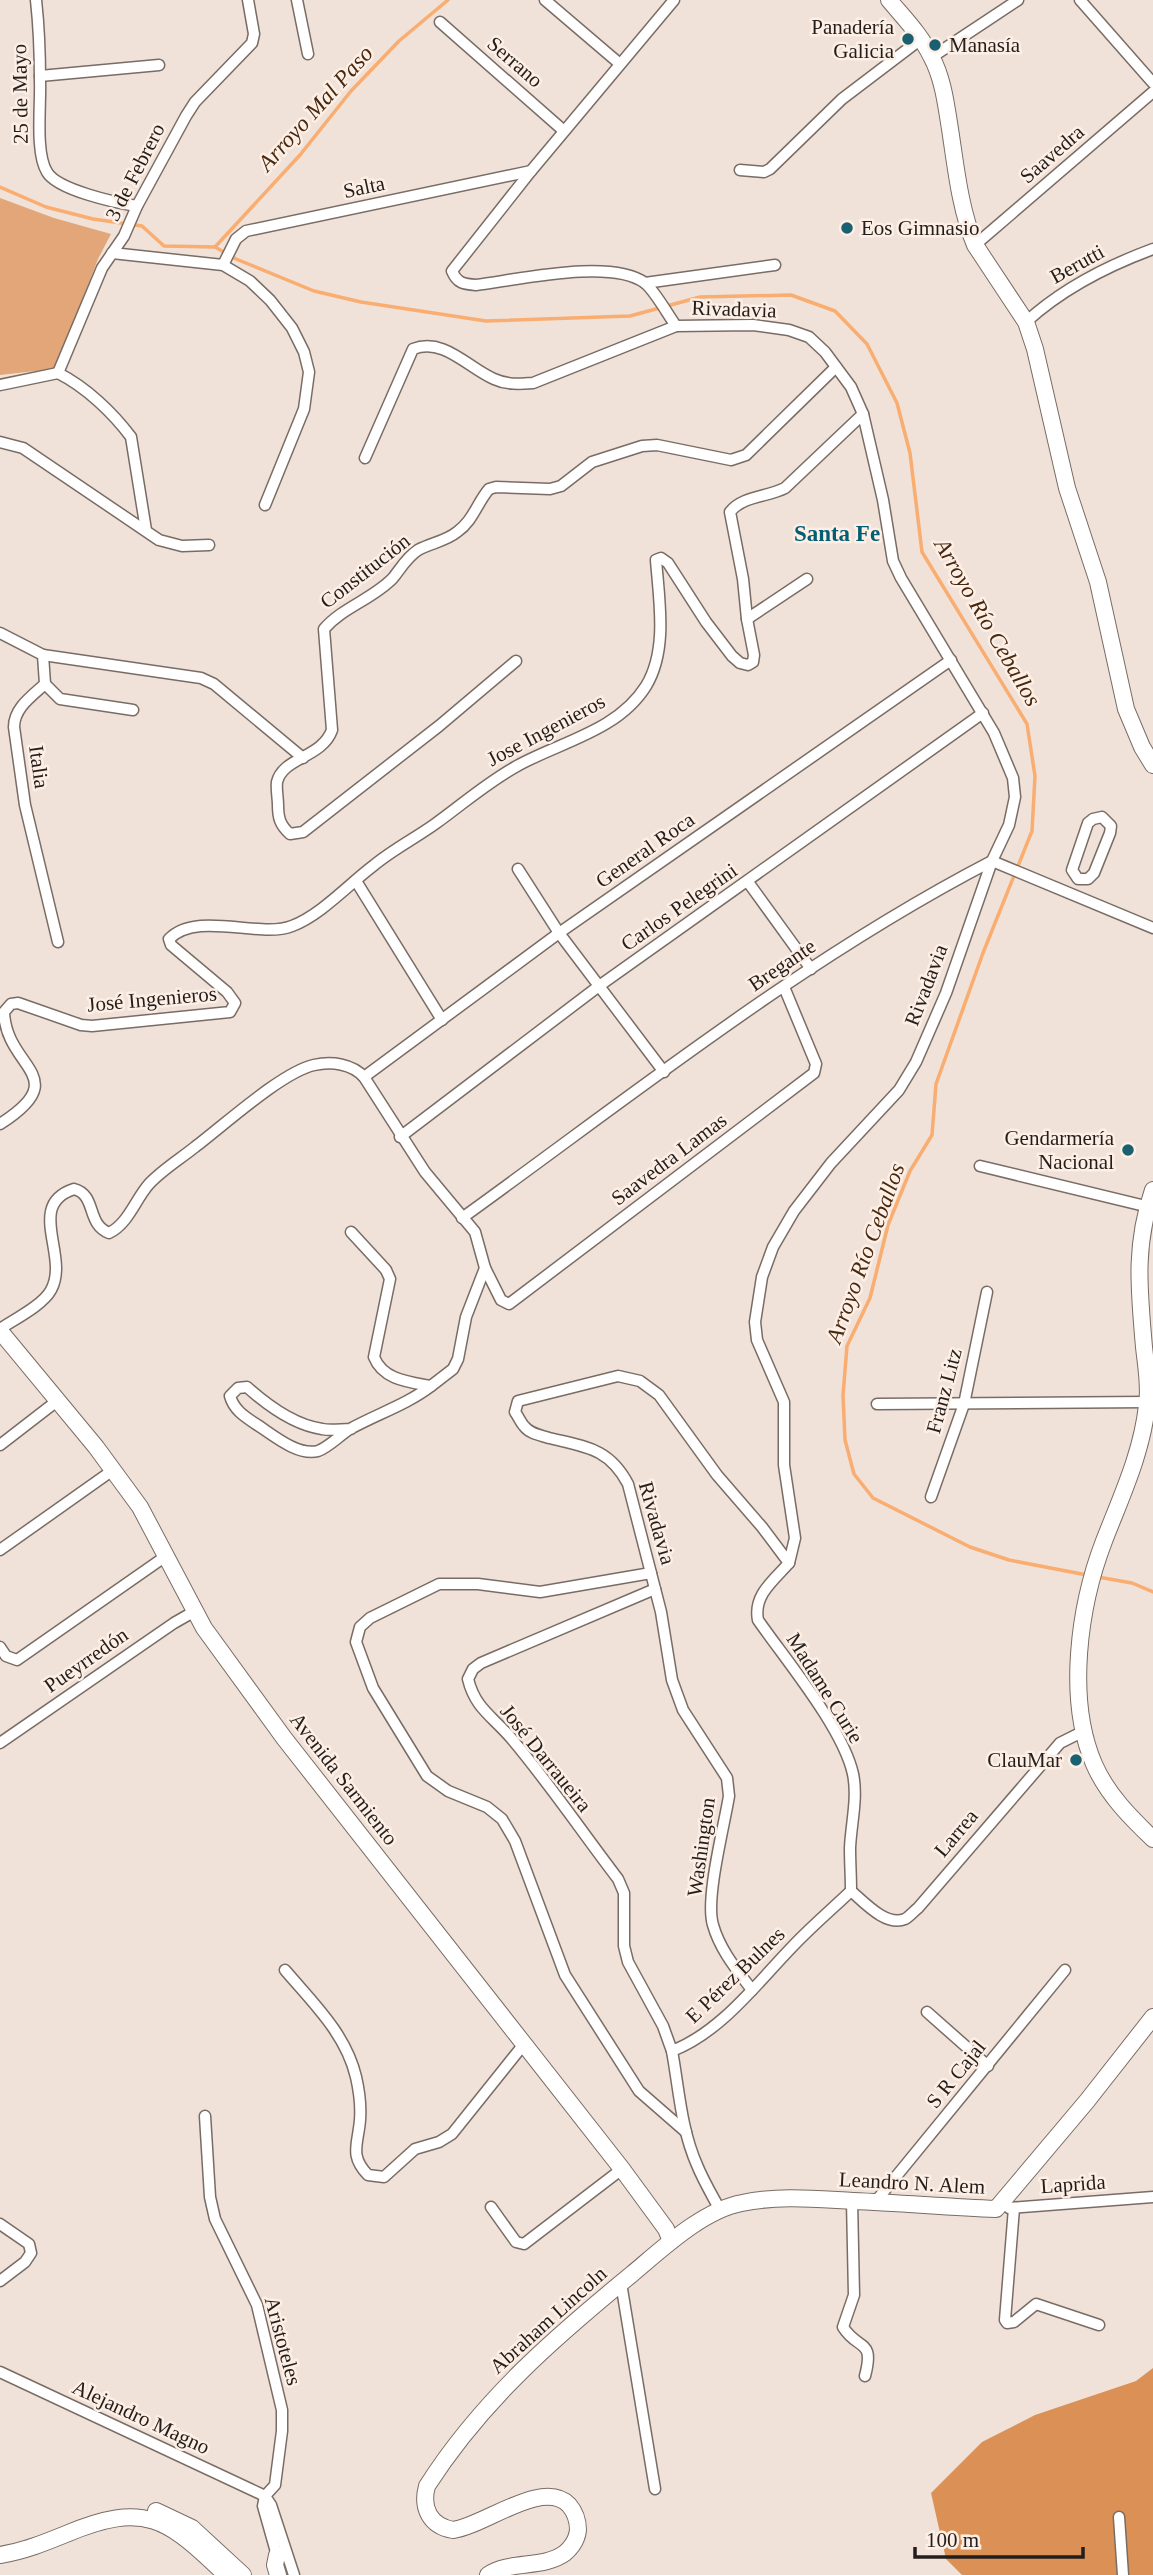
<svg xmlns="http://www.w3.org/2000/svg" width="1153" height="2575" viewBox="0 0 1153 2575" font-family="'Times New Roman',serif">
<rect width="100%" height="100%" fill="#f0e2d8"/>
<!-- green -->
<path fill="#e2a678" d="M0,198L54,218L111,234L98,259L58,363L53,369L0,375Z"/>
<!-- forest -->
<path fill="#db9155" d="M1153,2368V2575H962L946,2559L931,2493L982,2442L1035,2415L1136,2381Z"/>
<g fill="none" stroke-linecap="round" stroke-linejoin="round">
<!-- stream -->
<g stroke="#f9ad70" stroke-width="3.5">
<path d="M0,187L46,207L93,219L142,226L164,246L215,247L236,259L314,291L361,302L486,321L630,316L700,297L791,295L835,311L867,344L897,403L910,453L922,552L1027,724L1035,776L1032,831L983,953L936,1084L932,1135L910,1171L888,1225L870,1298L847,1346L843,1395L845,1440L854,1474L873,1498L970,1547L1009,1560L1087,1575"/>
<path d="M215,247L300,155L351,91L399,41L448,0"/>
<path d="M1098,1577L1132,1583L1153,1592"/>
</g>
<defs>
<g id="street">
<path d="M36,0C39,27 40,54 40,81C41,105 35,153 47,172C57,190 117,203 137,206"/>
<path d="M297,0L308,54"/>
<path d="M545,0L620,64"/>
<path d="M674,0L531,171L452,271C457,283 463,284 476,285C517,280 611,258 645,283C655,291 668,315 676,326"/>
<path d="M1080,0L1153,83"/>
<path d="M440,22L564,131"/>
<path d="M932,57L1018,0"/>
<path d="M40,76L159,65"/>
<path d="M740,170L764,172L770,169L842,99L921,39"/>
<path d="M975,245L1153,92"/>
<path d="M112,253L223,265L250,281L270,300L292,328L304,352L309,372L304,409L265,505"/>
<path d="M223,265L236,239L246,231L531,171"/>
<path d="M645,283L775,265"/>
<path d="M1026,322C1062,289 1107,266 1153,249"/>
<path d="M58,373L102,268L124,236L137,206L186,116L195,102L252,43L254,34L248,0"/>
<path d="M58,373C86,387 113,413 131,437L146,530"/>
<path d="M0,385L58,373"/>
<path d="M0,442L23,448L159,540L182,546L209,545"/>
<path d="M365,458L413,349C444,337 468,368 494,379C507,385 520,384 533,383L676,326L753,325L789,330L809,337L825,352L851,387L863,414L883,500L893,561L901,578L994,733L1013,778L1015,797L1009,825L992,861L946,993L916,1062L899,1090L831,1163L794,1211L773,1247L762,1277L755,1322L757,1340L784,1402V1465L795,1538L789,1563L762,1527L717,1475L659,1395L640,1381L618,1376L518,1401L515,1412C518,1416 521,1423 524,1426C530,1434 540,1435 549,1438C586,1447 609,1448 628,1484L661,1612L672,1680L683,1710L727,1778L729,1796C724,1827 705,1899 713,1925C720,1950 737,1970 752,1990"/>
<path d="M747,619L807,579"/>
<path d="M0,633L43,655L45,684C32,696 14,708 14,727L25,805L58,942"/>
<path d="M43,655L201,678L214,684L303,758"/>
<path d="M516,661L439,726L303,832L290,834C280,825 278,818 278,805C278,798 276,789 277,782C283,757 322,758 332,730L324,629C343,607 373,599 393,578C401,568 407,557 418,550C431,543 446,541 457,532C473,521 477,503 489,489L496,487L550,489L561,486L592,462L642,446L657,445L731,460L746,455L836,367"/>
<path d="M45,684L60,699L133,710"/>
<path d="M1102,817L1111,826L1110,833L1094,873L1088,879H1078L1072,870L1088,823L1093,819Z"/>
<path d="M518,869L559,933L664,1072"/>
<path d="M356,881L442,1020"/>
<path d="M748,882L811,969"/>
<path d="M364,1077L559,933L951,660"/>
<path d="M0,1124C75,1076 6,1069 4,1012L11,1004L18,1003L81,1025L92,1026L230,1012L235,1003L227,992L171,945L169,939C197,910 260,939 292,926C321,915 349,884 373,866C392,850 414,839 435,824C463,804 486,783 517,766C560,742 618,731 646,686C668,650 659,600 656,560L661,558L668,563L706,622L732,656L740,663L748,665L753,662L754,655L747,619L743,579L730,512C742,496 768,497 785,488L863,414"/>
<path d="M400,1137L599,986L983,713"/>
<path d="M980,1166L1153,1208"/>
<path d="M462,1218C634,1094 803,959 992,861L1153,928"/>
<path d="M485,1268L501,1300L509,1304L814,1073L816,1064L784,987"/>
<path d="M0,1329C15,1319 43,1305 51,1290C70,1256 25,1205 74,1189C97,1195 86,1224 109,1233C128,1224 135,1200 149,1184C162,1170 180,1159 195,1147C223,1126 282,1072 314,1065C332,1061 352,1064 364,1077L425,1172L475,1232L485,1268L466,1317L458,1359L453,1369L431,1386C409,1382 383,1380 374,1357L390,1279L386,1270L351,1232"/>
<path d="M877,1404L1148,1402"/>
<path d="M351,1429C341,1429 331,1431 322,1429C294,1425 267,1405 247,1387L238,1388L230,1396C234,1411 247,1418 259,1426C274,1436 298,1456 318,1451C329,1447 340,1435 350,1429C377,1414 406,1405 431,1386"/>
<path d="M0,1445L57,1401"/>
<path d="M931,1497L964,1404L987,1292"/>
<path d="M0,1550L113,1470"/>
<path d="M789,1563C774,1580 753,1595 758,1620C785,1659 843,1728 853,1774C858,1798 851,1824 850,1848C850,1862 851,1877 851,1891"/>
<path d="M651,1573L540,1592L478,1584H439L370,1618L360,1627L356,1642L373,1688L427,1776L448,1791L487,1807L502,1819L515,1841L565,1975L639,2091L686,2132"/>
<path d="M655,1589L481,1663L473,1669L468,1679C475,1708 492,1716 511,1738C549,1783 582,1832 618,1879L624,1893V1946L628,1962L663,2026L672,2051"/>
<path d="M0,1647L6,1656L17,1660L166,1556"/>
<path d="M0,1743L174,1623L195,1611"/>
<path d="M851,1891C864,1902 886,1927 905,1919C909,1917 914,1911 918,1908L1060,1743L1084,1731"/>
<path d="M285,1970C313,2003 346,2034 356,2077C359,2090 361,2107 360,2120C358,2145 349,2155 368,2175L384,2177L415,2149L439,2142L452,2134L524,2044"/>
<path d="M927,2012L988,2066"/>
<path d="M205,2116L210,2197L215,2219L257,2305L282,2410V2431L275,2485L265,2496L263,2506L278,2559"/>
<path d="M852,2201L854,2295L843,2327C858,2351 875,2338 865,2376"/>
<path d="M876,2201L1065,1970"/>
<path d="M491,2207L516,2242L524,2244L622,2169"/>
<path d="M1009,2208L1153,2197"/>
<path d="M1014,2208L1005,2320L1007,2323L1014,2322L1036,2304L1099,2325"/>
<path d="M720,2210C712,2195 703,2180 697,2165C681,2129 679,2089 672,2051C721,2032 757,1983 793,1946C811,1927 832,1909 851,1891"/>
<path d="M0,2224L29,2244L31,2253L25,2262L0,2281"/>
<path d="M621,2283L655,2489"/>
<path d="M0,2372L265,2496"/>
<path d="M265,2496L271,2505L294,2575"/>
<path d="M1119,2517L1123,2575"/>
</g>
<g id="secondary">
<path d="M889,0C904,18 921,35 931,56C943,78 946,104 950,129C956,168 960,209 975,245L1026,322L1035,349L1067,488L1098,582L1126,709L1142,747L1153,765"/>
<path d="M1153,1190C1134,1246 1139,1289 1144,1347C1146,1366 1150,1387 1147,1405C1142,1453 1121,1497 1104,1541C1079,1606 1066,1699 1094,1764C1107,1794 1130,1817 1153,1839"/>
<path d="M0,1331L96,1447L140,1507L204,1628L284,1738L622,2169L666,2229L671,2241"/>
<path d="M156,2511L192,2528L243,2575"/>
<path d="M0,2555C24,2551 44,2543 66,2534C145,2501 167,2518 226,2575"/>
<path d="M277,2555L275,2565L278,2575"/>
<path d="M488,2575C511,2560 543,2569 565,2553C572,2547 577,2540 578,2530C578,2521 575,2512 569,2505C543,2478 484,2526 453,2530C430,2526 421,2508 427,2486C482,2400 554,2338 632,2274C662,2249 703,2210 742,2203C780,2195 816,2199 853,2201C901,2203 948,2207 996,2209L1087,2101L1153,2017"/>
</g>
</defs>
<!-- street casing -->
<use href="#street" stroke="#796c64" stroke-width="13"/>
<!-- secondary casing -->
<use href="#secondary" stroke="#796c64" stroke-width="18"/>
<!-- street -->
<use href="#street" stroke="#fff" stroke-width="10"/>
<!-- secondary -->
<use href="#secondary" stroke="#fff" stroke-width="16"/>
</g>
<!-- markers -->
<g fill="#1a6071" stroke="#fdefe5" stroke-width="2.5">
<circle cx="908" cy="39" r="7"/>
<circle cx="935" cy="45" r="7"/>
<circle cx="847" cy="228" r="7"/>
<circle cx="1128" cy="1150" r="7"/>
<circle cx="1076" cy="1760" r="7"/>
</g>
<g text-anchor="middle" stroke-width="5" stroke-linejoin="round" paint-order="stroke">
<!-- poi labels -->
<g font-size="21" fill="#231e1b" stroke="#fdefe5" text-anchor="end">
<text x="894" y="34">Panadería<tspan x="894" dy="24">Galicia</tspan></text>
<text x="949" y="52" text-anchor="start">Manasía</text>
<text x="861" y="235" text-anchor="start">Eos Gimnasio</text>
<text x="1114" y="1145">Gendarmería<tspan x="1114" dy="24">Nacional</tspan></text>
<text x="1062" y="1767">ClauMar</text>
</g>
<!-- street labels -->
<g font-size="21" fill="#231e1b" stroke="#fdefe5">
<text transform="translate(515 62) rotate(41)" y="7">Serrano</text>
<text transform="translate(20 94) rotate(-91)" y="7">25 de Mayo</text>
<text transform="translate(1052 154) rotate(-41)" y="7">Saavedra</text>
<text transform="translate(135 172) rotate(-63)" y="7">3 de Febrero</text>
<text transform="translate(364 187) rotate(-12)" y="7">Salta</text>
<text transform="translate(1077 264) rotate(-29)" y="7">Berutti</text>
<text transform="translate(734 309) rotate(2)" y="7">Rivadavia</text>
<text transform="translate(365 571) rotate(-38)" y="7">Constitución</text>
<text transform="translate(546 730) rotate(-28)" y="7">Jose Ingenieros</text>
<text transform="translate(39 767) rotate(82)" y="7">Italia</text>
<text transform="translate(645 850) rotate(-35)" y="7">General Roca</text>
<text transform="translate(679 907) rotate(-35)" y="7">Carlos Pelegrini</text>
<text transform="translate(782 965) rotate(-34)" y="7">Bregante</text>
<text transform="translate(926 985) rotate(-69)" y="7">Rivadavia</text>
<text transform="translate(152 999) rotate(-5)" y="7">José Ingenieros</text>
<text transform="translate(669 1159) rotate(-37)" y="7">Saavedra Lamas</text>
<text transform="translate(944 1391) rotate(-75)" y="7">Franz Litz</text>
<text transform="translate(657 1523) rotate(74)" y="7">Rivadavia</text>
<text transform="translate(86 1660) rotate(-35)" y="7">Pueyrredón</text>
<text transform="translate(825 1688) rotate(58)" y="7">Madame Curie</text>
<text transform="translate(546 1758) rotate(51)" y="7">José Darraueira</text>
<text transform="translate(344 1779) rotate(52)" y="7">Avenida Sarmiento</text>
<text transform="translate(956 1833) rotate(-50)" y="7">Larrea</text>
<text transform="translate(701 1847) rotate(-82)" y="7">Washington</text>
<text transform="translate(735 1975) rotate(-44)" y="7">E Pérez Bulnes</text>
<text transform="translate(956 2074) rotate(-51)" y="7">S R Cajal</text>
<text transform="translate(912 2183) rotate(3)" y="7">Leandro N. Alem</text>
<text transform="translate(1073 2184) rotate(-4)" y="7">Laprida</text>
<text transform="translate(548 2320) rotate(-42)" y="7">Abraham Lincoln</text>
<text transform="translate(283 2341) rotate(75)" y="7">Aristoteles</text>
<text transform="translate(141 2417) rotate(25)" y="7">Alejandro Magno</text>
</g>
<!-- water labels -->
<g font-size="23" font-style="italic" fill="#47290f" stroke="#fdefe5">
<text transform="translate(315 108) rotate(-48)" y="8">Arroyo Mal Paso</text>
<text transform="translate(988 622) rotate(60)" y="8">Arroyo Río Ceballos</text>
<text transform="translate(865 1253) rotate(-70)" y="8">Arroyo Río Ceballos</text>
</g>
<!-- neighbourhood labels -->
<g font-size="23" font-weight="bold" fill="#025e72" stroke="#fdefe5">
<text x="837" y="541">Santa Fe</text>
</g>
</g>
<!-- scale -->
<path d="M915 2547v10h168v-10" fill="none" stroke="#231e1b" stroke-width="3.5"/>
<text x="926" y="2547" font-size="21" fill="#231e1b" stroke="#fdefe5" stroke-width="5" paint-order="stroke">100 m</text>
</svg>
